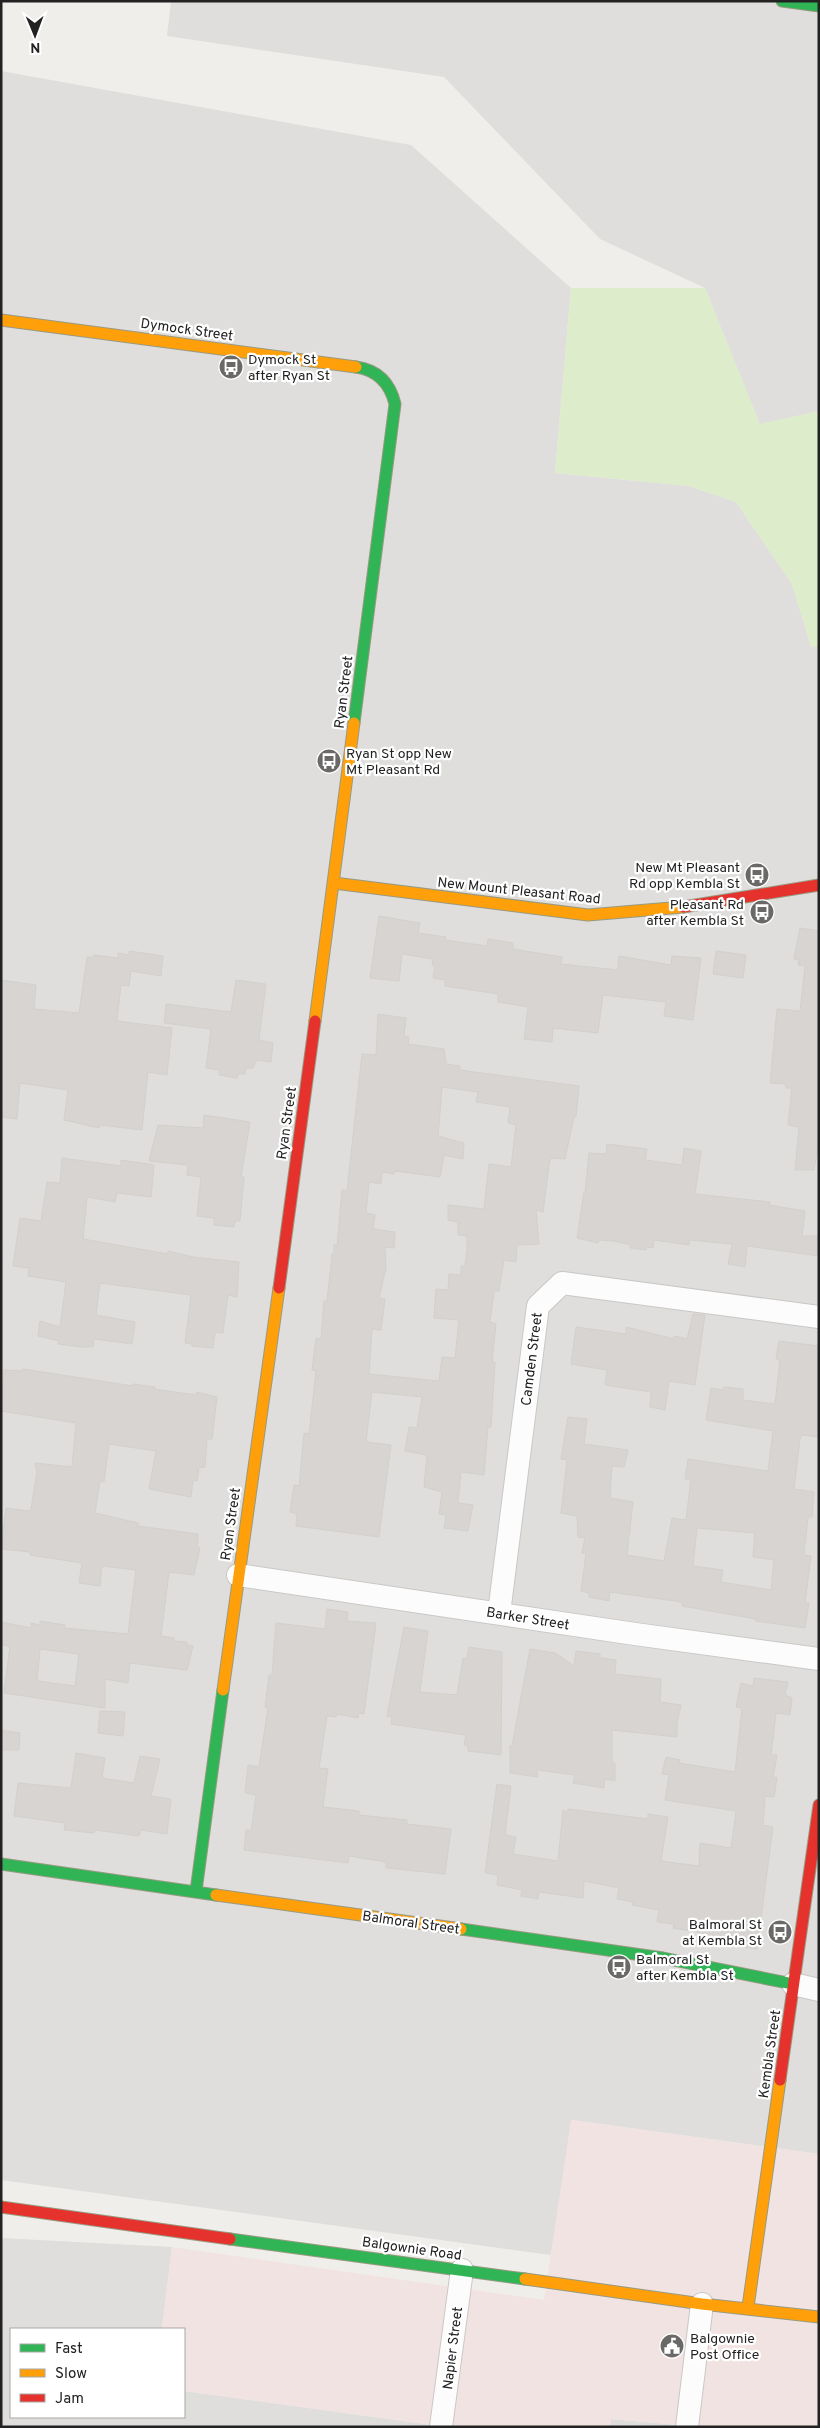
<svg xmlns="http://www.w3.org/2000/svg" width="820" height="2428" viewBox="0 0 820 2428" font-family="Overpass,sans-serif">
<rect width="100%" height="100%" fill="#f0eeeb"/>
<!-- residential -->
<g fill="#dfdedc">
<path d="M171,1H819V411L760,425L705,288L600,239L444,77L167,36Z"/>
<path d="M1,71L411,145L571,288L555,473L689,486L736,502L792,584L811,646H819V2154L572,2120L551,2255L1,2180Z"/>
<path d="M1,2238L172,2247L162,2329H11V2417H184V2391L447,2427H1Z"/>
<path d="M611,2419L701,2427H610Z"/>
</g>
<!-- commercial -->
<path fill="#f1e3e1" d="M571,2120L819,2154V2427H701L611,2419L610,2427H447L184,2391V2329H162L172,2247L544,2300Z"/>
<!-- grass -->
<path fill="#ddeccb" d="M571,288H705L760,424L819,411V646L811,647L792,584L736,502L689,486L555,473Z"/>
<!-- building -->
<g fill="#d7d4d2" stroke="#d3d0cc" fill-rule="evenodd">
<path d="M379,916L420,923L418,933L446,937L445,940L487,946L488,939L513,943V949L562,957L561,964L618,970L619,956L671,965L672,956L701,958L693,1020L664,1016L666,1002L603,995L598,1033L553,1028L552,1042L524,1039L528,1007L498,1002V994L445,986V980L433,978L435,966L432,965L433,959L402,954L399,981L370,978Z"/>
<path d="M800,928L819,931V1143L814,1170H795L799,1127L788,1125L792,1088H786V1084L770,1083L777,1009L800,1011L805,966L798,965L799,960L794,959Z"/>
<path d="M129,951L163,956L161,976L131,971L129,986L121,985L117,1021L172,1028L167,1075L148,1072L142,1130L100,1125L99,1128L64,1120L68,1090L20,1083L17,1119L1,1117V980L36,985L34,1009L79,1013L87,957H94V955L118,958V953L129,955Z"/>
<path d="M716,951L746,955L743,978L713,974Z"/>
<path d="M236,980L266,984L259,1040L273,1043L271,1062L257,1060L253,1068H246L245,1074H238L237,1078L219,1075V1070L206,1068L211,1029L164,1023L166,1004L231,1012Z"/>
<path d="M378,1014L406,1018L404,1036L409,1037L408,1044L444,1049L446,1064L460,1066V1070L579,1086L576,1117H574L565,1159L550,1158L543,1212L536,1210L539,1244L517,1245L516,1262L504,1260L499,1291H494L490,1322L496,1324L492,1362H495L491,1427H488L484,1475L461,1472L458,1503L473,1505L468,1531L444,1528L446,1515L439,1514L442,1492L424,1487L427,1455L405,1451L409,1427L417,1428L422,1397L372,1392L366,1442L391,1445L379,1537L296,1526L297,1514L290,1512L294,1485L299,1486L304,1433L309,1434L316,1371L312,1370L316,1338L321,1339L324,1301H327L332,1254H334V1244L337,1246L342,1190L347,1191L362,1054L376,1055ZM442,1087L478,1092L476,1102L510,1107L508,1123L516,1125L511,1167L489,1164L484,1209L448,1205V1220L458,1222V1235L467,1236V1251L465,1266H461V1275L449,1274L448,1290L436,1289L434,1318L459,1320L455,1358L442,1357L439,1381L369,1374L372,1329L381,1330L385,1299L379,1298L386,1268L385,1247L394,1248L395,1232L373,1229L375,1215L366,1213L369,1182L381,1184L382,1172L394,1174L395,1171L440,1177L444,1155L463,1159L464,1143L438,1136Z"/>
<path d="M204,1115L250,1122L241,1177H244L240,1221H235L234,1227L214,1225V1218L197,1216L201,1177L187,1175L188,1165L149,1161L158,1125L203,1128Z"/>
<path d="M607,1144L647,1149L645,1160L682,1165L684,1148L701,1151L695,1194L770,1202L769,1205L805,1211L802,1236H819V1256L747,1246L745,1267L728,1264L732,1244L690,1240L689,1245L654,1240L653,1248L647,1247L646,1250L630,1248L631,1245L614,1241L599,1240L598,1243L577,1238L584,1192L585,1193L589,1153L606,1154Z"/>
<path d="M62,1158L121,1166V1160L154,1165L151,1197L117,1193L115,1202L87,1197L83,1239L168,1254V1251L193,1257L239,1262L237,1297L228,1295L223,1333L215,1332L213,1348L192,1346V1344L185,1343L191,1295L100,1283L96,1315L135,1322L132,1344L94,1339L93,1347H81L58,1344L59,1341L38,1336L40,1321L60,1327L66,1282L28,1276L29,1268L13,1266L20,1218L41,1221L47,1182L60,1183Z"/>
<path d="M693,1314L705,1315L695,1385L669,1381L665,1410L650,1407L651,1392L605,1385L607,1370L571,1364L576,1327L626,1334V1327L674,1339V1336L687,1339Z"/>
<path d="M779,1341L819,1346V1437L802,1435L800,1439L794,1489L814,1492L812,1517H808L804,1555L811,1556L805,1603H809L805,1628L756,1621V1619L682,1606V1602L610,1592L609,1601L589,1597V1593L581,1591L586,1554L582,1553L585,1538L578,1537L577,1516L561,1513L567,1460L561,1459L568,1417L587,1419L584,1444L628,1450L624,1467L612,1466L610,1498L633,1502L627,1555L664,1561L672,1518L686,1520L691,1479H685L688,1459L768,1471L773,1431L706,1420L711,1388L723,1390L724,1387L743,1389V1400L775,1404L780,1360L776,1359ZM697,1528L755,1533L753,1557L774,1560L771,1590L721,1582L723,1570L693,1566Z"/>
<path d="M23,1369L133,1386V1384L155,1387L154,1389L196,1395L197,1392L217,1397L212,1439H207L205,1467L199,1468L197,1481L193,1480L191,1497L149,1489L156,1451L109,1444L104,1482L100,1481L95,1513L138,1523V1526L198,1534L197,1547L200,1548L194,1575L169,1572L161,1636L174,1638V1641L187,1642V1645L193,1646L187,1670L130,1663L128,1683L105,1679V1708L4,1693L10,1646L1,1645V1622L31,1628V1623L40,1625V1621L65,1625L64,1628L128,1634L136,1570L102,1566L100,1586L79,1583L82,1563L30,1555V1552L1,1549L6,1508L29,1511L31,1509L37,1472L35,1463L72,1467L76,1423L1,1411L4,1370L23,1371ZM40,1649L79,1654L75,1686L37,1681Z"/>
<path d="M327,1609L348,1612L347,1621L376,1623L364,1714L359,1713L358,1718L337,1714L336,1717L327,1716L319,1768L328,1769L323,1807L359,1811V1815L407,1820V1824L451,1829L445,1874L386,1868V1862L349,1856L348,1863L244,1850L246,1830L251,1831L256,1795L245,1793L248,1765L259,1767L268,1708L265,1707L269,1675H272L276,1623L325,1629Z"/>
<path d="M404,1627L428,1631L420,1692L457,1695L463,1658H467L469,1647L502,1652L501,1755L468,1751V1746L464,1745L466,1735L391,1724L392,1717L387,1716Z"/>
<path d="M530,1649L555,1653L574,1666L576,1651L600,1654V1658L616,1660L615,1674L661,1679L660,1702L681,1705L677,1723V1737L612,1730V1763H615V1781L605,1779L604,1788L573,1783L575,1775L537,1770L538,1777L510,1773V1746H512Z"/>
<path d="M754,1678L788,1682L785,1695L792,1698L790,1715L776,1713L771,1755H777L773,1777L777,1778L774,1797L765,1796L763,1825L773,1827L757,1949L713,1943L714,1935L673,1928L674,1924L657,1922L659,1910L632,1905L633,1902L617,1899L619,1888L584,1881L583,1898L539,1892L538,1899L521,1896L522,1890L497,1885L498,1875L485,1873L497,1784L511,1786L505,1835L516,1837L513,1854L558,1861L563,1810L567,1812L568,1809L648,1819V1814L668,1817L661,1861L699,1866L700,1843L731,1848L736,1811L665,1800L669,1775L662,1774L666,1757L680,1760L679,1763L735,1772L742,1708L736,1707L741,1683L753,1686Z"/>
<path d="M100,1711L125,1712L123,1736L98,1733Z"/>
<path d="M1,1730L20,1733L19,1750H1Z"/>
<path d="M76,1753L105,1758L102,1778L134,1783L140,1756L160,1759L151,1796L171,1799L167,1834L141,1830L139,1836L95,1830L94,1833L64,1830L65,1823L14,1816L18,1783L71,1788Z"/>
</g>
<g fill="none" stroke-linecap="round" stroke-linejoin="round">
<defs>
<g id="street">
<path d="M238,1575L635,1634L819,1659"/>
<path d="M499,1613L538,1306L562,1283L819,1317"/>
<path d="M793,1984L819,1990"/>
<path d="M441,2427L462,2270"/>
<path d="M687,2427L702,2304"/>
</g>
<g id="fast">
<path d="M782,1L819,6"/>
<path d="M354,723L395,404C390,383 377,370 356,367"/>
<path d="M1,1864L216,1895"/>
<path d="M196,1891L223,1690"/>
<path d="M461,1929L663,1958L793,1984"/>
<path d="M230,2239L525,2279"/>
</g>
<g id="slow">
<path d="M1,320L356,367"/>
<path d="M334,883L588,915L683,907"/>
<path d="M315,1021L354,723"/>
<path d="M223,1690L279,1288"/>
<path d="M216,1895L461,1929"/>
<path d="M525,2279L702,2304L819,2317"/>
<path d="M748,2307L780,2080"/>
</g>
<g id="jam">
<path d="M683,907L819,885"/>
<path d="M279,1288L315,1021"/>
<path d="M780,2080L819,1805"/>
<path d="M1,2207L230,2239"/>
</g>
</defs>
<!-- street casing -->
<use href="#street" stroke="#c9c8c7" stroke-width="24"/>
<!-- fast casing -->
<use href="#fast" stroke="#999a82" stroke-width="13"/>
<!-- slow casing -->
<use href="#slow" stroke="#999a82" stroke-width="13"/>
<!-- jam casing -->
<use href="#jam" stroke="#999a82" stroke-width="13"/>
<!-- street -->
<use href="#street" stroke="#fdfcfc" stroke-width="22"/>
<!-- fast -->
<use href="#fast" stroke="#30b455" stroke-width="11"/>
<!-- slow -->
<use href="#slow" stroke="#ff9f0a" stroke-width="11"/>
<!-- jam -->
<use href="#jam" stroke="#e5322d" stroke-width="11"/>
</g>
<!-- icons -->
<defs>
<symbol id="bus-disc" viewBox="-11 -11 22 22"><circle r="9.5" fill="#6a6968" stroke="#fff"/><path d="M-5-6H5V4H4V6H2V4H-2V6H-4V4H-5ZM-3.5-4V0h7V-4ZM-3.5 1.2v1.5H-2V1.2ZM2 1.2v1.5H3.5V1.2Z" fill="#fff"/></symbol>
<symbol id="civic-disc" viewBox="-11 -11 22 22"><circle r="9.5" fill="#6a6968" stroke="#fff"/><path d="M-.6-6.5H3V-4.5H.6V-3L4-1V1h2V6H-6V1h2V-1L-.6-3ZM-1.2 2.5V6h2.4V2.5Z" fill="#fff"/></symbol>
</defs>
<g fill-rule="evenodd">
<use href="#bus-disc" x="217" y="353" width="28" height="28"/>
<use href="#bus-disc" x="315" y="747" width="28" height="28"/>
<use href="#bus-disc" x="743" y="861" width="28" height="28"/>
<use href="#bus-disc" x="748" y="898" width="28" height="28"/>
<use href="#bus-disc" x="766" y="1918" width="28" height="28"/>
<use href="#bus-disc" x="605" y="1953" width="28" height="28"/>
<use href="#civic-disc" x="658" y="2332" width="28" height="28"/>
</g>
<g text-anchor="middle" stroke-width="4.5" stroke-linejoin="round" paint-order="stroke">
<!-- street labels -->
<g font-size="14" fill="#222" stroke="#fff">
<text transform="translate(187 329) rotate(8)" y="5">Dymock Street</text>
<text transform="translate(343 692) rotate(-83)" y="5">Ryan Street</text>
<text transform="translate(519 890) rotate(6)" y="5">New Mount Pleasant Road</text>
<text transform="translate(286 1123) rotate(-82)" y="5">Ryan Street</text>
<text transform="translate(531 1359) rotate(-83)" y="5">Camden Street</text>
<text transform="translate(230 1524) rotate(-82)" y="5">Ryan Street</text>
<text transform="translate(528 1618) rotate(9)" y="5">Barker Street</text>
<text transform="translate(411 1922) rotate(8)" y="5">Balmoral Street</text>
<text transform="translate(769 2054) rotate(-82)" y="5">Kembla Street</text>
<text transform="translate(412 2248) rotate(8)" y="5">Balgownie Road</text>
<text transform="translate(452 2348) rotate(-83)" y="5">Napier Street</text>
</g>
<!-- poi labels -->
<g font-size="14" fill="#222" stroke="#fff" text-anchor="start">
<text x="248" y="364">Dymock St<tspan x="248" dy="16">after Ryan St</tspan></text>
<text x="346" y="758">Ryan St opp New<tspan x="346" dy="16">Mt Pleasant Rd</tspan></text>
<text x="740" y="872" text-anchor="end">New Mt Pleasant<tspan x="740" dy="16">Rd opp Kembla St</tspan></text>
<text x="744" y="909" text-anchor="end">Pleasant Rd<tspan x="744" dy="16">after Kembla St</tspan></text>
<text x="762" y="1929" text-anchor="end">Balmoral St<tspan x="762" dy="16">at Kembla St</tspan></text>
<text x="636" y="1964">Balmoral St<tspan x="636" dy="16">after Kembla St</tspan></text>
<text x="690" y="2343">Balgownie<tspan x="690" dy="16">Post Office</tspan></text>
</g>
</g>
<!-- border -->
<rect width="820" height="2428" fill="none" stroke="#222222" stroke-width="5"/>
<!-- legend -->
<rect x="10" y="2328" width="175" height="90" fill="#ffffff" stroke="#a7a7a7"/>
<rect x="20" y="2344" width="25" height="8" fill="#30b455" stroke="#a7a7a7"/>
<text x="55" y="2353" font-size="15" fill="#222222">Fast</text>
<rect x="20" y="2369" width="25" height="8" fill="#ff9f0a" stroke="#a7a7a7"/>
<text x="55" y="2378" font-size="15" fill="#222222">Slow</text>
<rect x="20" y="2394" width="25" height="8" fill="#e5322d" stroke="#a7a7a7"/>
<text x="55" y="2403" font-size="15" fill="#222222">Jam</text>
<!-- north arrow -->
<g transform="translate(35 35) rotate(179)" stroke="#ffffff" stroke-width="4" paint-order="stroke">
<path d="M0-4L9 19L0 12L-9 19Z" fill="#222222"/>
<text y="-8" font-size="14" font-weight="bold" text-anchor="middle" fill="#222222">N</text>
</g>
</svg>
